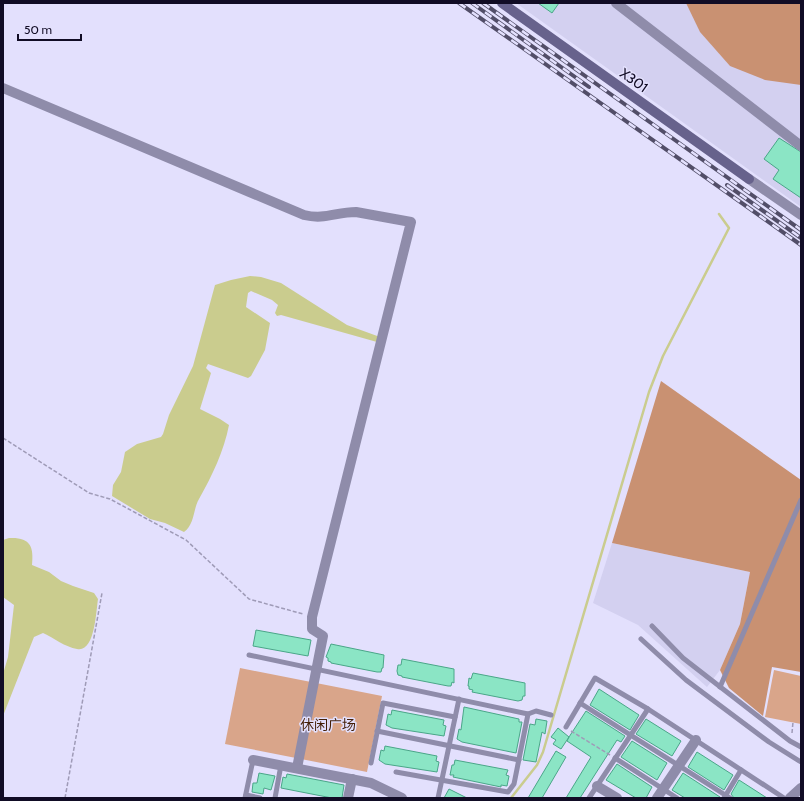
<svg xmlns="http://www.w3.org/2000/svg" width="804" height="801" viewBox="0 0 804 801" font-family="Cabin,'Noto Sans SC',sans-serif">
<rect width="100%" height="100%" fill="#e3e0fd"/>
<!-- built -->
<g fill="#d3d0f0">
<path d="M516,3H801V207L642,93Z"/>
<path d="M612,543L750,572L740,624L720,670L707,687L638,625L593,603Z"/>
</g>
<!-- green -->
<g fill="#d9a58a">
<path d="M240,668L382,696L367,772L225,744Z"/>
<path d="M774,670L801,676V724L765,717Z"/>
</g>
<!-- forest -->
<g fill="#c99172">
<path d="M686,3H801V85L765,80L730,66L700,32Z"/>
<path d="M661,381L801,480V672L772,667L763,716L729,688L720,670L740,624L750,572L612,543Z"/>
</g>
<!-- water -->
<g fill="#cacc8e">
<path d="M250,276L261,277L281,283L347,325L380,337L377,342L281,315L277,316L275,313L278,305L272,300L251,291L248,293L246,307L270,323L265,350L251,376L248,378L208,364L206,368L211,373L200,409L220,419L229,425C224,451 212,476 199,499C193,509 195,524 184,532L165,523L150,519L112,496L113,485L121,472L125,452L137,444L161,437L163,434L169,415L193,366L215,285L231,280Z"/>
<path d="M9,538C30,537 34,546 32,565L49,572L61,581L73,586L94,593L98,599C96,611 95,653 77,649C65,647 54,638 43,633L34,637L3,716V674L8,657L14,605L3,597V540Z"/>
</g>
<g fill="none" stroke-linecap="round" stroke-linejoin="round">
<!-- stream -->
<path stroke="#cacc8e" stroke-width="2.5" d="M511,798L537,765L543,752L649,392L663,356L729,228L719,214"/>
</g>
<!-- building -->
<g fill="#8be5c5" stroke="#4aa688">
<path d="M538,3H559L552,13Z"/>
<path d="M779,138L801,152V198L773,179L779,170L764,159Z"/>
<path d="M256,630L311,640L308,656L253,646Z"/>
<path d="M331,644L384,655L383,668H382L381,672H377L331,663V662L328,661V658L326,657Z"/>
<path d="M402,659L454,669V683L452,682L451,686H448L402,677V676L398,675L397,671L398,665H401Z"/>
<path d="M473,673L525,683V696H523L522,700L518,701L472,692L473,690L469,689V686H468L469,678L471,679Z"/>
<path d="M599,689L639,715L630,730L590,705Z"/>
<path d="M464,707L519,719V722H522L516,753L462,742L457,739L459,729L461,730Z"/>
<path d="M392,710L444,720L443,725L446,726L444,736L392,728L386,725L388,714L391,715Z"/>
<path d="M586,711L625,736L621,742L617,740L580,798H566L591,757L567,741L569,737L561,749L553,744L556,740L551,737L558,728L569,737Z"/>
<path d="M536,719L547,721L545,734L542,732L536,762L523,760L530,724L535,725Z"/>
<path d="M646,719L681,741L672,756L636,734Z"/>
<path d="M632,741L667,763L657,780L621,757Z"/>
<path d="M385,746L437,756L436,761L439,762L437,772L385,764L379,760L381,750L384,751Z"/>
<path d="M556,751L566,757L542,798H528Z"/>
<path d="M697,752L733,775L724,790L688,767Z"/>
<path d="M455,760L508,770L506,775L509,776L507,786L501,785V787L453,777L454,775H450L452,765H454Z"/>
<path d="M617,764L652,787L646,798H636L606,780Z"/>
<path d="M259,773L275,776L271,790L264,788L263,794L252,792L253,783H257Z"/>
<path d="M683,773L720,797V798H685L672,790Z"/>
<path d="M287,774L344,785L342,798H332L281,788L283,777L286,778Z"/>
<path d="M739,780L767,798H734L731,794Z"/>
<path d="M449,789L467,798H444Z"/>
</g>
<g fill="none" stroke-linecap="round" stroke-linejoin="round">
<!-- path -->
<g stroke="#9f9bb7" stroke-width="1.5" stroke-dasharray="4 2" stroke-linecap="butt">
<path d="M3,438L89,493L110,499L186,540L249,599L303,614"/>
<path d="M571,731L610,755"/>
<path d="M792,733L793,722"/>
<path d="M65,798L102,593"/>
</g>
<!-- service -->
<g stroke="#8f8caa" stroke-width="5">
<path d="M652,626L683,658L790,741L801,747"/>
<path d="M641,639L686,680L769,742L801,762"/>
<path d="M249,655L528,714L536,711L551,715"/>
<path d="M720,687L801,500"/>
<path d="M580,703L730,798"/>
<path d="M566,727L595,678L648,709L784,798"/>
<path d="M377,731L519,760"/>
<path d="M615,758L677,798"/>
<path d="M371,763L383,703L455,717"/>
<path d="M396,772L508,792L514,784L528,714"/>
<path d="M246,795L260,798"/>
<path d="M245,798L253,760"/>
<path d="M275,798L281,765"/>
<path d="M438,798L459,699"/>
<path d="M589,798L648,709"/>
<path d="M724,798L741,770"/>
</g>
<!-- minor -->
<g stroke="#8f8caa" stroke-width="10">
<path d="M616,3L801,146"/>
<path d="M3,88L304,215C325,220 336,212 356,212L411,222L312,617V629L323,636L297,768"/>
<path d="M749,179L801,215"/>
<path d="M253,760L371,783L402,798"/>
<path d="M597,786L617,798"/>
<path d="M348,798L352,779"/>
<path d="M657,798L696,740"/>
<path d="M790,798L801,788"/>
</g>
<!-- secondary -->
<path stroke="#67628c" stroke-width="10" d="M502,3L749,179"/>
<defs>
<g id="rail">
<path d="M459,3L801,245"/>
<path d="M472,3L589,87"/>
<path d="M483,3L801,230"/>
<path d="M727,185L801,238"/>
</g>
</defs>
<!-- rail casing -->
<use href="#rail" stroke="#524e68" stroke-width="4"/>
<!-- rail -->
<use href="#rail" stroke="#e3e0fd" stroke-width="2.5" stroke-dasharray="8" stroke-linecap="butt"/>
</g>
<g text-anchor="middle" stroke-width="3" stroke-linejoin="round" paint-order="stroke">
<!-- street labels -->
<g font-size="14" fill="#110c25" stroke="#e3e0fd">
<text transform="translate(634 80) rotate(35)" y="5">X301</text>
</g>
<!-- park labels -->
<g font-size="14" fill="#431e06" stroke="#e3e0fd">
<text x="328" y="730">休闲广场</text>
</g>
</g>
<!-- border -->
<rect width="804" height="801" fill="none" stroke="#110c25" stroke-width="8"/>
<!-- scale -->
<path d="M18 34v6h63v-6" fill="none" stroke="#110c25" stroke-width="2"/>
<text x="24" y="34" font-size="12" fill="#110c25" stroke="#e3e0fd" stroke-width="3" paint-order="stroke">50 m</text>
</svg>
